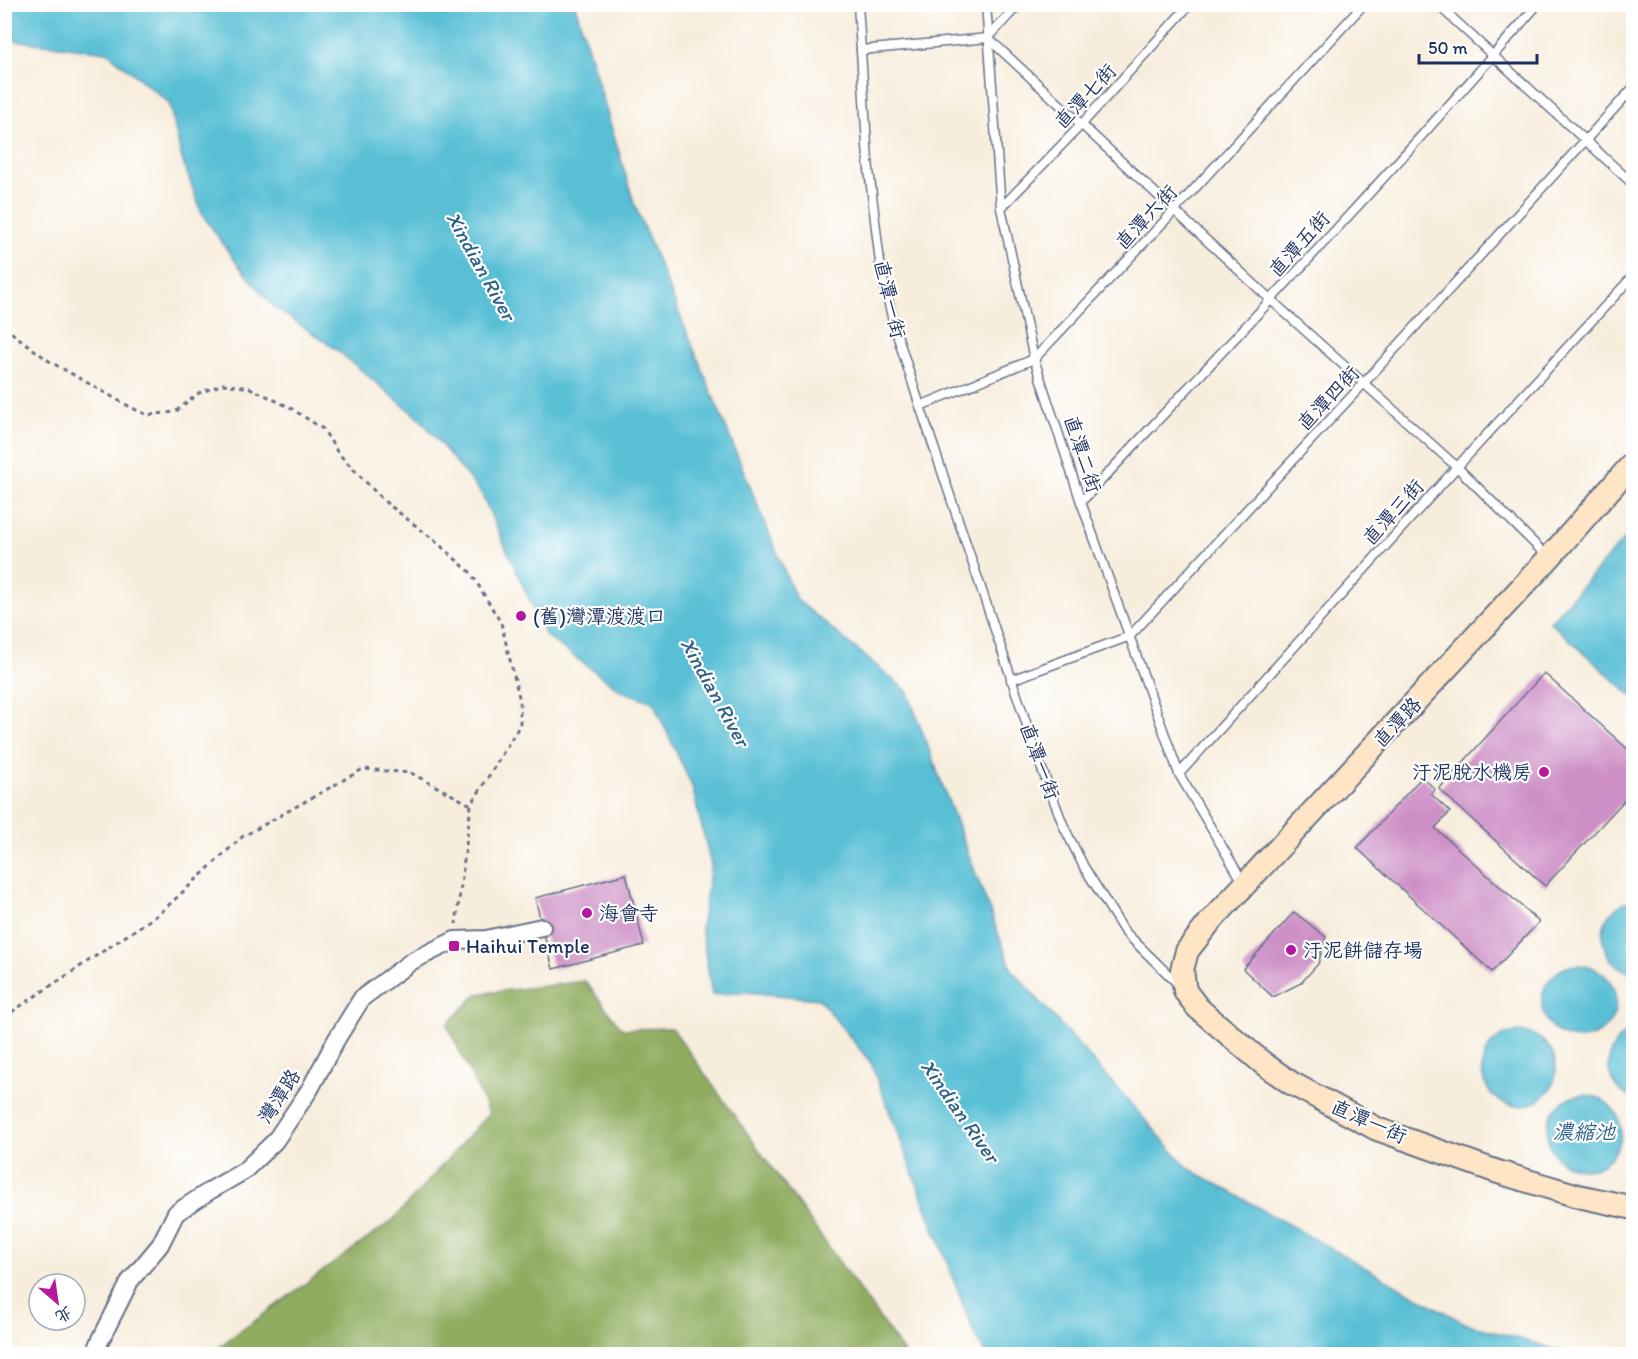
<svg xmlns="http://www.w3.org/2000/svg" width="1638" height="1359" viewBox="0 0 1638 1359" font-family="Itim,'LXGW WenKai TC',sans-serif">
<rect width="100%" height="100%" fill="#fff"/>
<filter id="ink" filterUnits="userSpaceOnUse"><feTurbulence type="fractalNoise" baseFrequency=".0167" numOctaves="2"/><feDisplacementMap in="SourceGraphic" scale="12" xChannelSelector="R" yChannelSelector="G"/><feConvolveMatrix kernelMatrix="1 2 1 2 8 2 1 2 1" color-interpolation-filters="sRGB"/></filter>
<filter id="wash" filterUnits="userSpaceOnUse"><feTurbulence type="fractalNoise" baseFrequency=".008" numOctaves="4" result="noise"/><feDisplacementMap in="SourceGraphic" scale="24" xChannelSelector="R" yChannelSelector="G"/><feGaussianBlur stdDeviation="1.35" result="paint"/><feColorMatrix in="noise" values="0 0 0 0 0 0 0 0 0 0 0 0 0 0 0 0 0 1.4 0 .05"/><feComposite in="paint" operator="in"/></filter>
<g filter="url(#wash)">
<rect width="100%" height="100%" fill="#f7eddc"/>
<!-- forest -->
<path fill="#8fac5f" stroke="#556e5e" stroke-width="1.5" d="M585,981L622,1029L672,1028L905,1354H209L393,1220L489,1113L447,1025L477,994Z"/>
<!-- water -->
<g fill="#58bfd5" stroke="#3a779a" stroke-width="1.5">
<path d="M5,4L575,5L634,203L796,599L907,691L1012,970L1188,1168L1464,1323L1572,1354H987L975,1336L871,1063L819,999L746,992L712,995L701,928L711,865L692,786L653,702L622,691L546,636L481,493L422,421L337,350L274,307L238,265L202,214L182,159L169,103L107,52L5,39Z"/>
<path d="M1633,529V697L1550,622Z"/>
<path d="M1631,900H1633V973C1606,968 1593,934 1611,913C1616,906 1624,903 1631,900Z"/>
<circle cx="1579" cy="1002" r="37"/>
<path d="M1633,1029V1099C1626,1095 1619,1092 1615,1085C1601,1064 1612,1038 1633,1029Z"/>
<circle cx="1519" cy="1069" r="37"/>
<circle cx="1584" cy="1132" r="37"/>
</g>
<g id="blocks">
<!-- building -->
<g fill="#cd8fc6">
<path d="M1544,673L1634,755V790L1545,886L1439,789Z"/>
<path d="M1422,777L1435,789L1431,794L1450,812L1435,828L1539,922L1492,972L1357,848Z"/>
<path d="M626,874L644,945L553,969L535,898Z"/>
<path d="M1294,912L1326,937L1318,964L1301,983L1273,997L1243,969Z"/>
</g>
</g>
</g>
<g filter="url(#ink)">
<use href="#blocks" fill-opacity="0" stroke="#68728a" stroke-width="1.5"/>
<g fill="none" stroke-linecap="round" stroke-linejoin="round">
<defs>
<g id="lane">
<path d="M858,4L868,161L881,271L894,325L920,406L1040,764L1064,827L1084,867L1124,931L1180,986"/>
<path d="M986,4L1001,208L1034,359L1081,502L1179,774L1243,882"/>
<path d="M1437,4L1634,185"/>
<path d="M988,38L1271,300L1457,467L1549,558"/>
<path d="M861,50L988,38L1019,4"/>
<path d="M1001,208L1081,125L1190,4"/>
<path d="M920,406L1034,359L1174,211L1364,4"/>
<path d="M1081,502C1235,338 1391,174 1538,4"/>
<path d="M1011,680L1130,636L1363,384L1634,87"/>
<path d="M1179,774L1457,467L1634,275"/>
</g>
<path id="street" d="M95,1354L100,1341L130,1281L160,1245L176,1213L211,1190L244,1171L275,1141L310,1089L336,1040L362,998L412,961L455,940L486,939L542,927"/>
<path id="secondary" d="M1634,462L1549,558L1209,923L1187,951L1182,970L1185,991L1198,1008L1213,1021L1264,1064L1291,1083L1377,1129L1498,1172L1578,1196L1634,1208"/>
</defs>
<!-- lane casing -->
<use href="#lane" stroke="#68728a" stroke-width="11"/>
<!-- street casing -->
<use href="#street" stroke="#68728a" stroke-width="20"/>
<!-- secondary casing -->
<use href="#secondary" stroke="#68728a" stroke-width="26"/>
<!-- path -->
<g stroke="#68728a" stroke-width="3" stroke-dasharray="4.5 4.5" stroke-linecap="butt">
<path d="M4,327L49,361L132,408L148,415L175,412L199,393L223,384L250,388L289,407L323,429L338,453L384,501L433,539L471,573L501,623L520,701V725L471,805L456,924"/>
<path d="M4,1017L159,914L242,837L363,769L411,773L471,805"/>
</g>
<!-- lane -->
<use href="#lane" stroke="#fff" stroke-width="8"/>
<!-- street -->
<use href="#street" stroke="#fff" stroke-width="16"/>
<!-- secondary -->
<use href="#secondary" stroke="#fde5c5" stroke-width="22"/>
</g>
</g>
<!-- markers -->
<g fill="#b5179e" stroke="#fff" stroke-width="2">
<circle cx="521" cy="616" r="6"/>
<circle cx="1544" cy="772" r="6"/>
<circle cx="587" cy="913" r="6"/>
<rect x="448" y="940" width="12" height="12" rx="3"/>
<circle cx="1291" cy="950" r="6"/>
</g>
<g text-anchor="middle" stroke-width="4.5" stroke-linejoin="round" paint-order="stroke">
<!-- street labels -->
<g font-size="20" fill="#1b2f5e" stroke="#fff">
<text transform="translate(1085 96) rotate(-47)" y="7">直潭七街</text>
<text transform="translate(1146 217) rotate(-47)" y="7">直潭六街</text>
<text transform="translate(1299 244) rotate(-48)" y="7">直潭五街</text>
<text transform="translate(890 299) rotate(77)" y="7">直潭一街</text>
<text transform="translate(1328 398) rotate(-47)" y="7">直潭四街</text>
<text transform="translate(1083 454) rotate(72)" y="7">直潭二街</text>
<text transform="translate(1393 512) rotate(-48)" y="7">直潭三街</text>
<text transform="translate(1397 722) rotate(-47)" y="7">直潭路</text>
<text transform="translate(1040 761) rotate(70)" y="7">直潭一街</text>
<text transform="translate(279 1096) rotate(-57)" y="7">灣潭路</text>
<text transform="translate(1369 1121) rotate(24)" y="7">直潭一街</text>
</g>
<!-- poi labels -->
<g font-size="20" fill="#1b2f5e" stroke="#fff" text-anchor="start">
<text x="533" y="623">(舊)灣潭渡渡口</text>
<text x="1532" y="779" text-anchor="end">汙泥脫水機房</text>
<text x="599" y="920">海會寺</text>
<text x="466" y="953">Haihui Temple</text>
<text x="1303" y="957">汙泥餅儲存場</text>
</g>
<!-- water labels -->
<g font-size="21" font-style="italic" fill="#306188" stroke="#fff">
<text transform="translate(481 266) rotate(61)" y="7">Xindian River</text>
<text transform="translate(715 692) rotate(61)" y="7">Xindian River</text>
<text transform="translate(960 1111) rotate(55)" y="7">Xindian River</text>
<text x="1584" y="1139">濃縮池</text>
</g>
</g>
<!-- margin -->
<rect width="1638" height="1359" fill="none" stroke="#fff" stroke-width="24"/>
<!-- north arrow -->
<g transform="translate(57 1302) rotate(151)"><circle r="28" fill="#ffffff" stroke="#a4acbf" stroke-width="1.5"/>
<path d="M0-4.5L10 22L0 15L-10 22Z" fill="#b5179e"/>
<text y="-9" font-size="16" font-weight="bold" text-anchor="middle" fill="#1b2f5e">北</text>
</g>
<!-- scale -->
<path d="M1419 54v9h118v-9" fill="none" stroke="#1b2f5e" stroke-width="3"/>
<text x="1428" y="54" font-size="18" fill="#1b2f5e" stroke="#ffffff" stroke-width="4.5" paint-order="stroke">50 m</text>
</svg>
